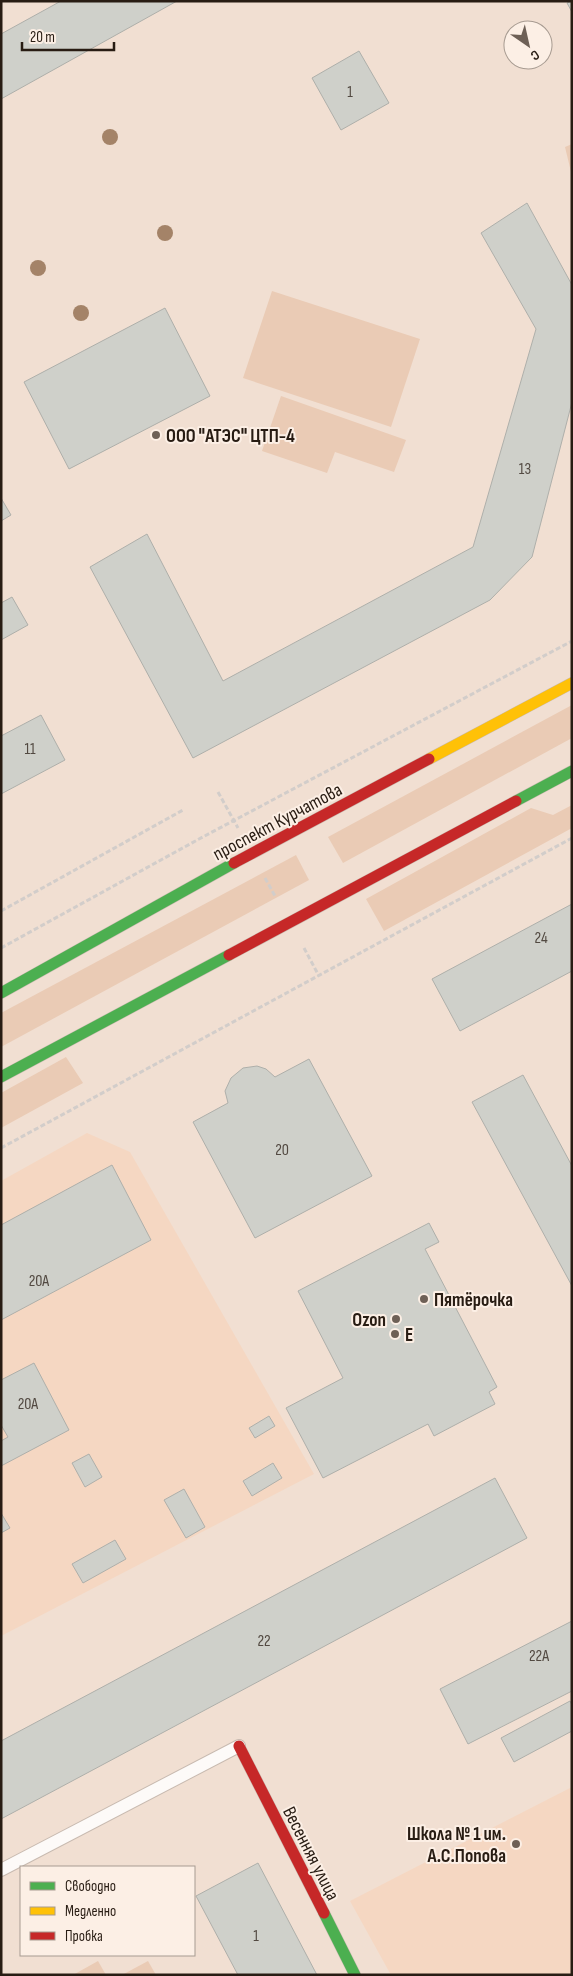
<svg xmlns="http://www.w3.org/2000/svg" width="573" height="1976" viewBox="0 0 573 1976" font-family="'Sofia Sans Condensed',sans-serif">
<rect width="100%" height="100%" fill="#f1dfd2"/>
<!-- built -->
<g fill="#f5d7c2">
<path d="M87,1133L130,1152L314,1474L1,1636V1181Z"/>
<path d="M572,1787V1975H391L350,1901Z"/>
</g>
<!-- green -->
<g fill="#eacbb5">
<path d="M572,144V176L565,147Z"/>
<path d="M272,291L420,339L391,427L243,378Z"/>
<path d="M281,396L406,440L394,472L335,452L327,473L262,451Z"/>
<path d="M572,705V738L343,863L328,837Z"/>
<path d="M572,805V828L384,931L366,899L531,808L553,815Z"/>
<path d="M296,855L309,880L1,1047V1013Z"/>
<path d="M66,1057L83,1083L1,1128V1093Z"/>
<path d="M98,1961L106,1975H73Z"/>
<path d="M148,1961L156,1975H122Z"/>
</g>
<!-- building -->
<g fill="#cfd0ca" stroke="#aeafaa">
<path d="M61,1H177L1,99V34Z"/>
<path d="M572,1V12L567,3Z"/>
<path d="M359,51L389,103L341,130L312,78Z"/>
<path d="M527,203L572,285V402L532,557L490,600L193,758L90,567L147,534L223,681L473,547L536,329L481,233Z"/>
<path d="M165,308L210,396L69,469L24,382Z"/>
<path d="M1,498L11,515L1,521Z"/>
<path d="M12,597L28,625L1,640V603Z"/>
<path d="M41,715L65,760L1,794V736Z"/>
<path d="M572,904V971L460,1031L432,979Z"/>
<path d="M309,1059L372,1176L255,1238L193,1122L228,1103L225,1091L231,1078L243,1068L257,1066L266,1069L275,1077Z"/>
<path d="M523,1075L572,1166V1286L472,1102Z"/>
<path d="M112,1165L151,1240L1,1320V1225Z"/>
<path d="M429,1223L439,1242L425,1249L497,1387L489,1392L495,1404L434,1436L428,1424L323,1478L286,1408L343,1378L298,1291Z"/>
<path d="M34,1363L69,1430L1,1466V1441L8,1437L1,1425V1380Z"/>
<path d="M269,1416L275,1426L255,1438L249,1428Z"/>
<path d="M89,1454L102,1477L85,1487L72,1463Z"/>
<path d="M273,1463L282,1478L252,1496L243,1481Z"/>
<path d="M495,1478L527,1538L1,1819V1741Z"/>
<path d="M184,1489L205,1527L186,1538L164,1500Z"/>
<path d="M1,1513L10,1528L1,1533Z"/>
<path d="M115,1540L126,1559L83,1583L72,1564Z"/>
<path d="M572,1621V1691L468,1744L440,1689Z"/>
<path d="M570,1701L572,1705V1731L514,1762L501,1738Z"/>
<path d="M258,1863L317,1975H238L196,1896Z"/>
</g>
<g fill="none" stroke-linecap="round" stroke-linejoin="round">
<defs>
<path id="lane" d="M1,1870L239,1746"/>
<g id="fast">
<path d="M516,801L572,771"/>
<path d="M1,993L234,863"/>
<path d="M1,1077L229,955"/>
<path d="M324,1913L355,1975"/>
</g>
<path id="slow" d="M429,759L572,683"/>
<g id="jam">
<path d="M234,863L429,759"/>
<path d="M229,955L516,801"/>
<path d="M239,1746L324,1913"/>
</g>
</defs>
<!-- lane casing -->
<use href="#lane" stroke="#c8bab0" stroke-width="14"/>
<!-- fast casing -->
<use href="#fast" stroke="#c8bab0" stroke-width="12"/>
<!-- slow casing -->
<use href="#slow" stroke="#c8bab0" stroke-width="12"/>
<!-- jam casing -->
<use href="#jam" stroke="#c8bab0" stroke-width="12"/>
<!-- path -->
<g stroke="#d2cdca" stroke-width="3" stroke-dasharray="5 2.5" stroke-linecap="butt">
<path d="M218,792L238,828"/>
<path d="M265,878L275,896"/>
<path d="M1,911L183,810"/>
<path d="M1,948L199,839L572,641"/>
<path d="M304,948L319,976"/>
<path d="M1,1148L572,838"/>
</g>
<!-- lane -->
<use href="#lane" stroke="#fdfaf8" stroke-width="12"/>
<!-- fast -->
<use href="#fast" stroke="#4caf50" stroke-width="11"/>
<!-- slow -->
<use href="#slow" stroke="#ffc107" stroke-width="11"/>
<!-- jam -->
<use href="#jam" stroke="#c62828" stroke-width="11"/>
</g>
<!-- trees -->
<g fill="#a48368">
<circle cx="110" cy="137" r="8"/>
<circle cx="165" cy="233" r="8"/>
<circle cx="38" cy="268" r="8"/>
<circle cx="81" cy="313" r="8"/>
</g>
<!-- markers -->
<g fill="#6e6056" stroke="#fcefe5" stroke-width="2">
<circle cx="156" cy="435" r="5"/>
<circle cx="424" cy="1299" r="5"/>
<circle cx="396" cy="1319" r="5"/>
<circle cx="395" cy="1334" r="5"/>
<circle cx="516" cy="1844" r="5"/>
</g>
<g text-anchor="middle" stroke-width="4" stroke-linejoin="round" paint-order="stroke">
<!-- number labels -->
<g font-size="16" fill="#524941">
<text x="350" y="97">1</text>
<text x="525" y="474">13</text>
<text x="30" y="754">11</text>
<text x="541" y="943">24</text>
<text x="282" y="1155">20</text>
<text x="39" y="1286">20А</text>
<text x="28" y="1409">20А</text>
<text x="264" y="1646">22</text>
<text x="539" y="1661">22А</text>
<text x="256" y="1941">1</text>
</g>
<!-- poi labels -->
<g font-size="19" font-weight="bold" fill="#281c13" stroke="#fcefe5" text-anchor="start">
<text x="166" y="442">ООО "АТЭС" ЦТП-4</text>
<text x="434" y="1306">Пятёрочка</text>
<text x="386" y="1326" text-anchor="end">Ozon</text>
<text x="405" y="1341">Е</text>
<text x="506" y="1840" text-anchor="end">Школа № 1 им.<tspan x="506" dy="22">А.С.Попова</tspan></text>
</g>
<!-- street labels -->
<g font-size="19" fill="#281c13" stroke="#fcefe5">
<text transform="translate(277 821) rotate(-28)" y="7">проспект Курчатова</text>
<text transform="translate(312 1853) rotate(63)" y="7">Весенняя улица</text>
</g>
</g>
<!-- border -->
<rect width="573" height="1976" fill="none" stroke="#281c13" stroke-width="5"/>
<!-- legend -->
<rect x="20" y="1866" width="175" height="90" fill="#fcefe5" stroke="#a79b91"/>
<rect x="30" y="1882" width="25" height="8" fill="#4caf50" stroke="#a79b91"/>
<text x="65" y="1891" font-size="15" fill="#281c13">Свободно</text>
<rect x="30" y="1907" width="25" height="8" fill="#ffc107" stroke="#a79b91"/>
<text x="65" y="1916" font-size="15" fill="#281c13">Медленно</text>
<rect x="30" y="1932" width="25" height="8" fill="#c62828" stroke="#a79b91"/>
<text x="65" y="1941" font-size="15" fill="#281c13">Пробка</text>
<!-- north arrow -->
<g transform="translate(528 45) rotate(146)"><circle r="24" fill="#fcefe5" stroke="#a79b91"/>
<path d="M0-4L9 19L0 12L-9 19Z" fill="#6e6056"/>
<text y="-8" font-size="14" font-weight="bold" text-anchor="middle" fill="#281c13">С</text>
</g>
<!-- scale -->
<path d="M22 42v8h92v-8" fill="none" stroke="#281c13" stroke-width="2.5"/>
<text x="30" y="42" font-size="15" fill="#281c13" stroke="#fcefe5" stroke-width="4" paint-order="stroke">20 m</text>
</svg>
